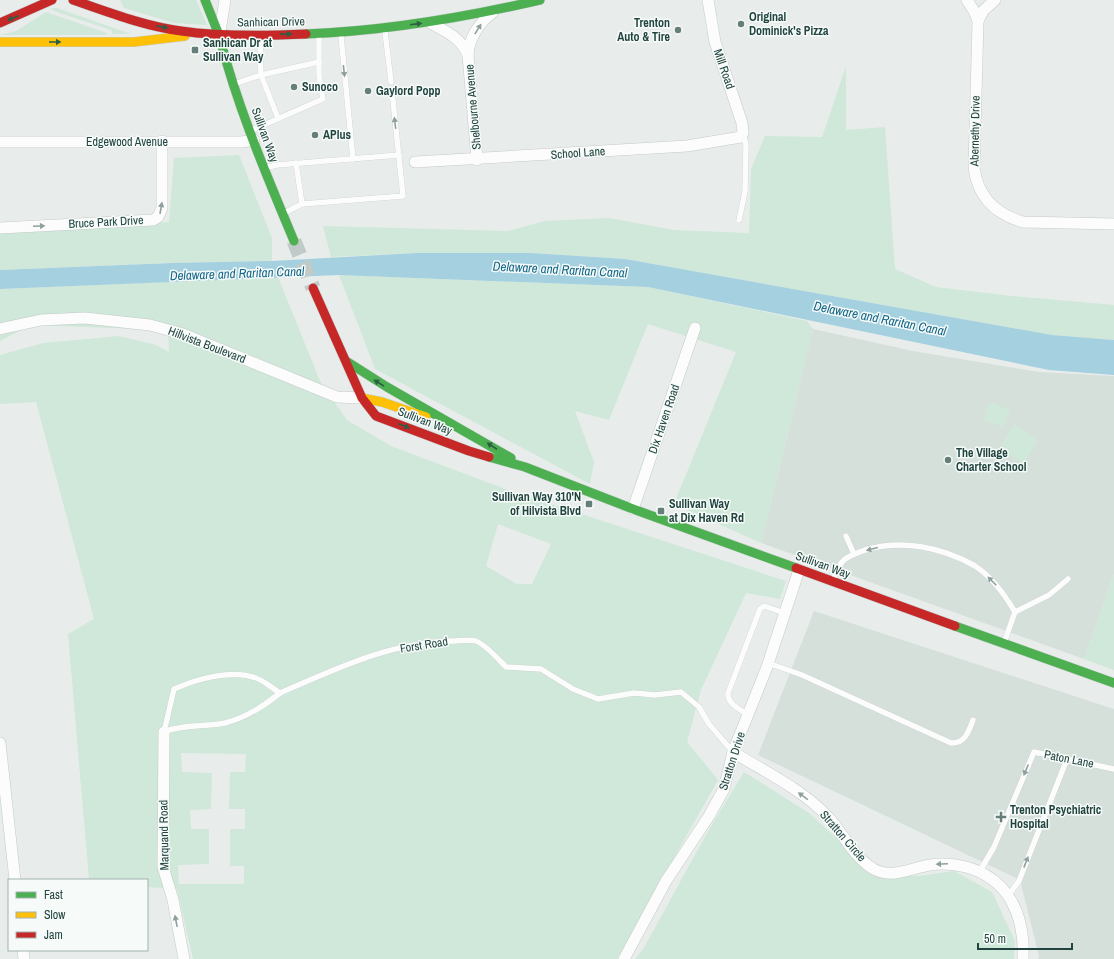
<svg xmlns="http://www.w3.org/2000/svg" width="1114" height="959" viewBox="0 0 1114 959" font-family="'Archivo Narrow',sans-serif">
<rect width="100%" height="100%" fill="#e8edeb"/>
<!-- built -->
<g fill="#d5e0db">
<path d="M813,329L913,351L1039,372L1114,376V574L1084,659L761,543Z"/>
<path d="M814,611L1114,709V959H1038L1039,956L1020,880L758,755Z"/>
</g>
<!-- green -->
<g fill="#cfe8d9" fill-rule="evenodd">
<path d="M120,0H196L207,25L174,23L124,8Z"/>
<path d="M53,8H57L131,34H113L111,30L54,11L51,9Z"/>
<path d="M46,12L107,33L106,35H0L16,31Z"/>
<path d="M846,66V130L885,127L895,269L936,287L1012,296L1114,305V340L1052,335L625,259L531,253H417L331,257L323,226L508,231L545,221L609,218L674,230L749,233L751,169L765,136L822,137Z"/>
<path d="M239,155L272,238V261L173,263L0,270V233L169,222L174,158Z"/>
<path d="M339,275L648,287L807,321L813,329L761,543L674,504L736,352L648,324L609,420L575,411L594,462L590,484L375,369Z"/>
<path d="M278,277L320,381L347,420L391,446L508,490L786,581L780,599L746,593L701,690L687,742L718,780L617,959H193L177,889L147,887V880H89L68,634L94,619L36,402L0,404V355L43,343L119,336L156,345L169,352L168,330L31,325L0,341V289ZM498,524L551,544L532,584H517L486,566ZM181,753L246,754L245,772H230L229,809H245V829H230V866H244V884H179L178,865L209,864V829H191L190,810L211,809L212,773L182,772Z"/>
<path d="M990,402L1010,410L1004,427L983,420Z"/>
<path d="M1014,424L1033,436L1037,442L1023,464L1000,448Z"/>
<path d="M1114,574V670L1084,659Z"/>
<path d="M744,772L809,813L841,842L873,876H919L954,871L992,892L1015,941L1014,959H635L642,951L707,833Z"/>
</g>
<!-- water -->
<path fill="#a4d0df" d="M417,253H531L625,259L1052,335L1114,340V375L1049,370L648,287L339,275L0,289V270L173,263L272,261Z"/>
<g fill="none" stroke-linecap="round" stroke-linejoin="round">
<!-- secondary-tunnel -->
<path stroke="#c0cbc9" stroke-width="15" stroke-dasharray="15 8" stroke-linecap="butt" d="M294,241L313,288"/>
<defs>
<g id="lane">
<path d="M385,32L391,82"/>
<path d="M341,36L353,159"/>
<path d="M234,84L261,75L260,39"/>
<path d="M278,118L261,75L319,62"/>
<path d="M252,130L323,99L319,75V38"/>
<path d="M296,163L302,204L403,196L392,91"/>
<path d="M264,168L277,165L399,155"/>
<path d="M284,213L302,204"/>
<path d="M739,220L745,192L746,144L743,134"/>
<path d="M846,536L854,554"/>
<path d="M833,580C836,574 839,565 843,561C849,555 858,553 865,550C901,539 942,547 975,566C992,577 1005,595 1015,612"/>
<path d="M1004,643L1015,612L1049,595L1068,579"/>
<path d="M768,663L802,675L951,743C965,744 969,731 973,720"/>
<path d="M748,715C740,709 727,704 728,693L760,609L764,606L785,613"/>
<path d="M164,732L174,689C197,679 231,669 256,678C265,681 273,689 280,693C336,669 393,641 455,641C461,641 470,639 476,641C485,644 499,660 506,667L541,669L573,689L598,699L634,693L655,695L681,692L699,707L709,724L733,752"/>
<path d="M164,732C184,724 205,727 225,723C246,718 264,706 280,693"/>
<path d="M980,871L994,847L1034,752L1114,769"/>
<path d="M1008,896L1019,881L1067,759"/>
</g>
<g id="street">
<path d="M967,0L974,11L978,21L974,168C978,197 995,214 1023,222L1114,224"/>
<path d="M978,21L983,11L995,0"/>
<path d="M432,24C447,32 461,38 468,55"/>
<path d="M220,31L225,0"/>
<path d="M0,142H242L254,140"/>
<path d="M477,160L468,55C469,38 479,23 492,13"/>
<path d="M415,162L687,146L741,137L743,133L742,123L715,42L708,0"/>
<path d="M0,228L153,220L158,217L162,208V141"/>
<path d="M0,329L41,320L85,318L150,325L183,334L337,397L362,398"/>
<path d="M633,509L695,328"/>
<path d="M164,732L163,867L173,900L184,959"/>
<path d="M0,743L15,880"/>
<path d="M733,752C765,772 802,789 828,817C843,833 853,856 872,868C890,880 911,868 930,865C943,863 954,864 966,867C1010,879 1025,917 1023,959"/>
<path d="M23,950L24,959"/>
<path d="M624,959L666,881L709,816L724,789L733,752L767,667L799,570"/>
</g>
<g id="fast">
<path d="M205,0L219,35"/>
<path d="M306,34C387,31 462,18 540,0"/>
<path d="M219,35C237,106 266,174 294,241"/>
<path d="M346,361L387,387L511,458"/>
<path d="M489,457L525,467L633,509L796,568"/>
<path d="M955,626L1114,683"/>
</g>
<g id="slow">
<path d="M0,42H134L185,36"/>
<path d="M362,398L382,402L426,417"/>
</g>
<g id="jam">
<path d="M73,0C108,12 144,26 181,31C223,37 265,36 306,34"/>
<path d="M0,23L52,0"/>
<path d="M313,288L362,398L376,416L469,451L489,457"/>
<path d="M796,568L955,626"/>
</g>
</defs>
<!-- lane casing -->
<use href="#lane" stroke="#c4cac8" stroke-width="6"/>
<!-- street casing -->
<use href="#street" stroke="#c4cac8" stroke-width="12"/>
<!-- fast casing -->
<use href="#fast" stroke="#c3cbc9" stroke-width="10"/>
<!-- slow casing -->
<use href="#slow" stroke="#c3cbc9" stroke-width="10"/>
<!-- jam casing -->
<use href="#jam" stroke="#c3cbc9" stroke-width="10"/>
<!-- lane -->
<use href="#lane" stroke="#fcfcfc" stroke-width="5.5"/>
<!-- street -->
<use href="#street" stroke="#fcfcfc" stroke-width="11"/>
<!-- fast -->
<use href="#fast" stroke="#4caf50" stroke-width="9"/>
<!-- slow -->
<use href="#slow" stroke="#ffc107" stroke-width="9"/>
<!-- jam -->
<use href="#jam" stroke="#c62828" stroke-width="9"/>
</g>
<!-- one-way arrows -->
<defs><path id="oneway-solid" d="M-6-.8H1V-3.2L6.5 0L1 3.2V.8H-6Z"/></defs>
<g fill="#2c5f43">
<use href="#oneway-solid" transform="translate(13 18) rotate(157)"/>
<use href="#oneway-solid" transform="translate(416 24) rotate(-7)"/>
<use href="#oneway-solid" transform="translate(162 27) rotate(12)"/>
<use href="#oneway-solid" transform="translate(286 34) rotate(-1)"/>
<use href="#oneway-solid" transform="translate(55 42)"/>
<use href="#oneway-solid" transform="translate(379 383) rotate(-148)"/>
<use href="#oneway-solid" transform="translate(404 426) rotate(21)"/>
<use href="#oneway-solid" transform="translate(492 446) rotate(-147)"/>
</g>
<g fill="#8ea09e">
<use href="#oneway-solid" transform="translate(478 29) rotate(-58)"/>
<use href="#oneway-solid" transform="translate(344 71) rotate(84)"/>
<use href="#oneway-solid" transform="translate(395 123) rotate(-97)"/>
<use href="#oneway-solid" transform="translate(161 208) rotate(-80)"/>
<use href="#oneway-solid" transform="translate(39 226) rotate(-3)"/>
<use href="#oneway-solid" transform="translate(872 549) rotate(165)"/>
<use href="#oneway-solid" transform="translate(992 581) rotate(-135)"/>
<use href="#oneway-solid" transform="translate(1026 770) rotate(113)"/>
<use href="#oneway-solid" transform="translate(803 796) rotate(-144)"/>
<use href="#oneway-solid" transform="translate(1026 862) rotate(-69)"/>
<use href="#oneway-solid" transform="translate(942 864) rotate(177)"/>
<use href="#oneway-solid" transform="translate(176 921) rotate(-101)"/>
</g>
<!-- markers -->
<g fill="#677f7b" stroke="#f6fbf9" stroke-width="1.5">
<circle cx="741" cy="24" r="4"/>
<circle cx="678" cy="30" r="4"/>
<rect x="191" y="46" width="8" height="8" rx="2"/>
<circle cx="294" cy="87" r="4"/>
<circle cx="368" cy="91" r="4"/>
<circle cx="315" cy="135" r="4"/>
<circle cx="948" cy="460" r="4"/>
<rect x="585" y="500" width="8" height="8" rx="2"/>
<rect x="657" y="507" width="8" height="8" rx="2"/>
<path d="M999 811h4v4h4v4h-4v4h-4v-4h-4v-4h4z"/>
</g>
<g text-anchor="middle" stroke-width="3" stroke-linejoin="round" paint-order="stroke">
<!-- poi labels -->
<g font-size="12" font-weight="bold" fill="#21443f" stroke="#f6fbf9" text-anchor="start">
<text x="749" y="21">Original<tspan x="749" dy="14">Dominick's Pizza</tspan></text>
<text x="670" y="27" text-anchor="end">Trenton<tspan x="670" dy="14">Auto &amp; Tire</tspan></text>
<text x="203" y="47">Sanhican Dr at<tspan x="203" dy="14">Sullivan Way</tspan></text>
<text x="302" y="91">Sunoco</text>
<text x="376" y="95">Gaylord Popp</text>
<text x="323" y="139">APlus</text>
<text x="956" y="457">The Village<tspan x="956" dy="14">Charter School</tspan></text>
<text x="581" y="501" text-anchor="end">Sullivan Way 310'N<tspan x="581" dy="14">of Hilvista Blvd</tspan></text>
<text x="669" y="508">Sullivan Way<tspan x="669" dy="14">at Dix Haven Rd</tspan></text>
<text x="1010" y="814">Trenton Psychiatric<tspan x="1010" dy="14">Hospital</tspan></text>
</g>
<!-- street labels -->
<g font-size="12" fill="#21443f" stroke="#f6fbf9">
<text transform="translate(271 22) rotate(-1)" y="4">Sanhican Drive</text>
<text transform="translate(724 69) rotate(71)" y="4">Mill Road</text>
<text transform="translate(473 107) rotate(-95)" y="4">Shelbourne Avenue</text>
<text transform="translate(975 131) rotate(-89)" y="4">Abernethy Drive</text>
<text transform="translate(265 135) rotate(70)" y="4">Sullivan Way</text>
<text x="127" y="146">Edgewood Avenue</text>
<text transform="translate(578 153) rotate(-4)" y="4">School Lane</text>
<text transform="translate(106 222) rotate(-3)" y="4">Bruce Park Drive</text>
<text transform="translate(207 345) rotate(21)" y="4">Hillvista Boulevard</text>
<text transform="translate(664 419) rotate(-71)" y="4">Dix Haven Road</text>
<text transform="translate(425 421) rotate(21)" y="4">Sullivan Way</text>
<text transform="translate(823 565) rotate(20)" y="4">Sullivan Way</text>
<text transform="translate(424 645) rotate(-9)" y="4">Forst Road</text>
<text transform="translate(1069 759) rotate(11)" y="4">Paton Lane</text>
<text transform="translate(732 761) rotate(-72)" y="4">Stratton Drive</text>
<text transform="translate(164 835) rotate(-91)" y="4">Marquand Road</text>
<text transform="translate(843 836) rotate(49)" y="4">Stratton Circle</text>
</g>
<!-- water labels -->
<g font-size="13" font-style="italic" fill="#136689" stroke="#f6fbf9">
<text transform="translate(560 269) rotate(3)" y="5">Delaware and Raritan Canal</text>
<text transform="translate(237 273) rotate(-2)" y="5">Delaware and Raritan Canal</text>
<text transform="translate(880 318) rotate(11)" y="5">Delaware and Raritan Canal</text>
</g>
</g>
<!-- legend -->
<rect x="8" y="879" width="140" height="72" fill="#f6fbf9" stroke="#a1b2af"/>
<rect x="16" y="892" width="20" height="6" fill="#4caf50" stroke="#a1b2af"/>
<text x="44" y="899" font-size="12" fill="#21443f">Fast</text>
<rect x="16" y="912" width="20" height="6" fill="#ffc107" stroke="#a1b2af"/>
<text x="44" y="919" font-size="12" fill="#21443f">Slow</text>
<rect x="16" y="932" width="20" height="6" fill="#c62828" stroke="#a1b2af"/>
<text x="44" y="939" font-size="12" fill="#21443f">Jam</text>
<!-- scale -->
<path d="M978 943v6h94v-6" fill="none" stroke="#21443f" stroke-width="2"/>
<text x="984" y="943" font-size="12" fill="#21443f" stroke="#f6fbf9" stroke-width="3" paint-order="stroke">50 m</text>
</svg>
